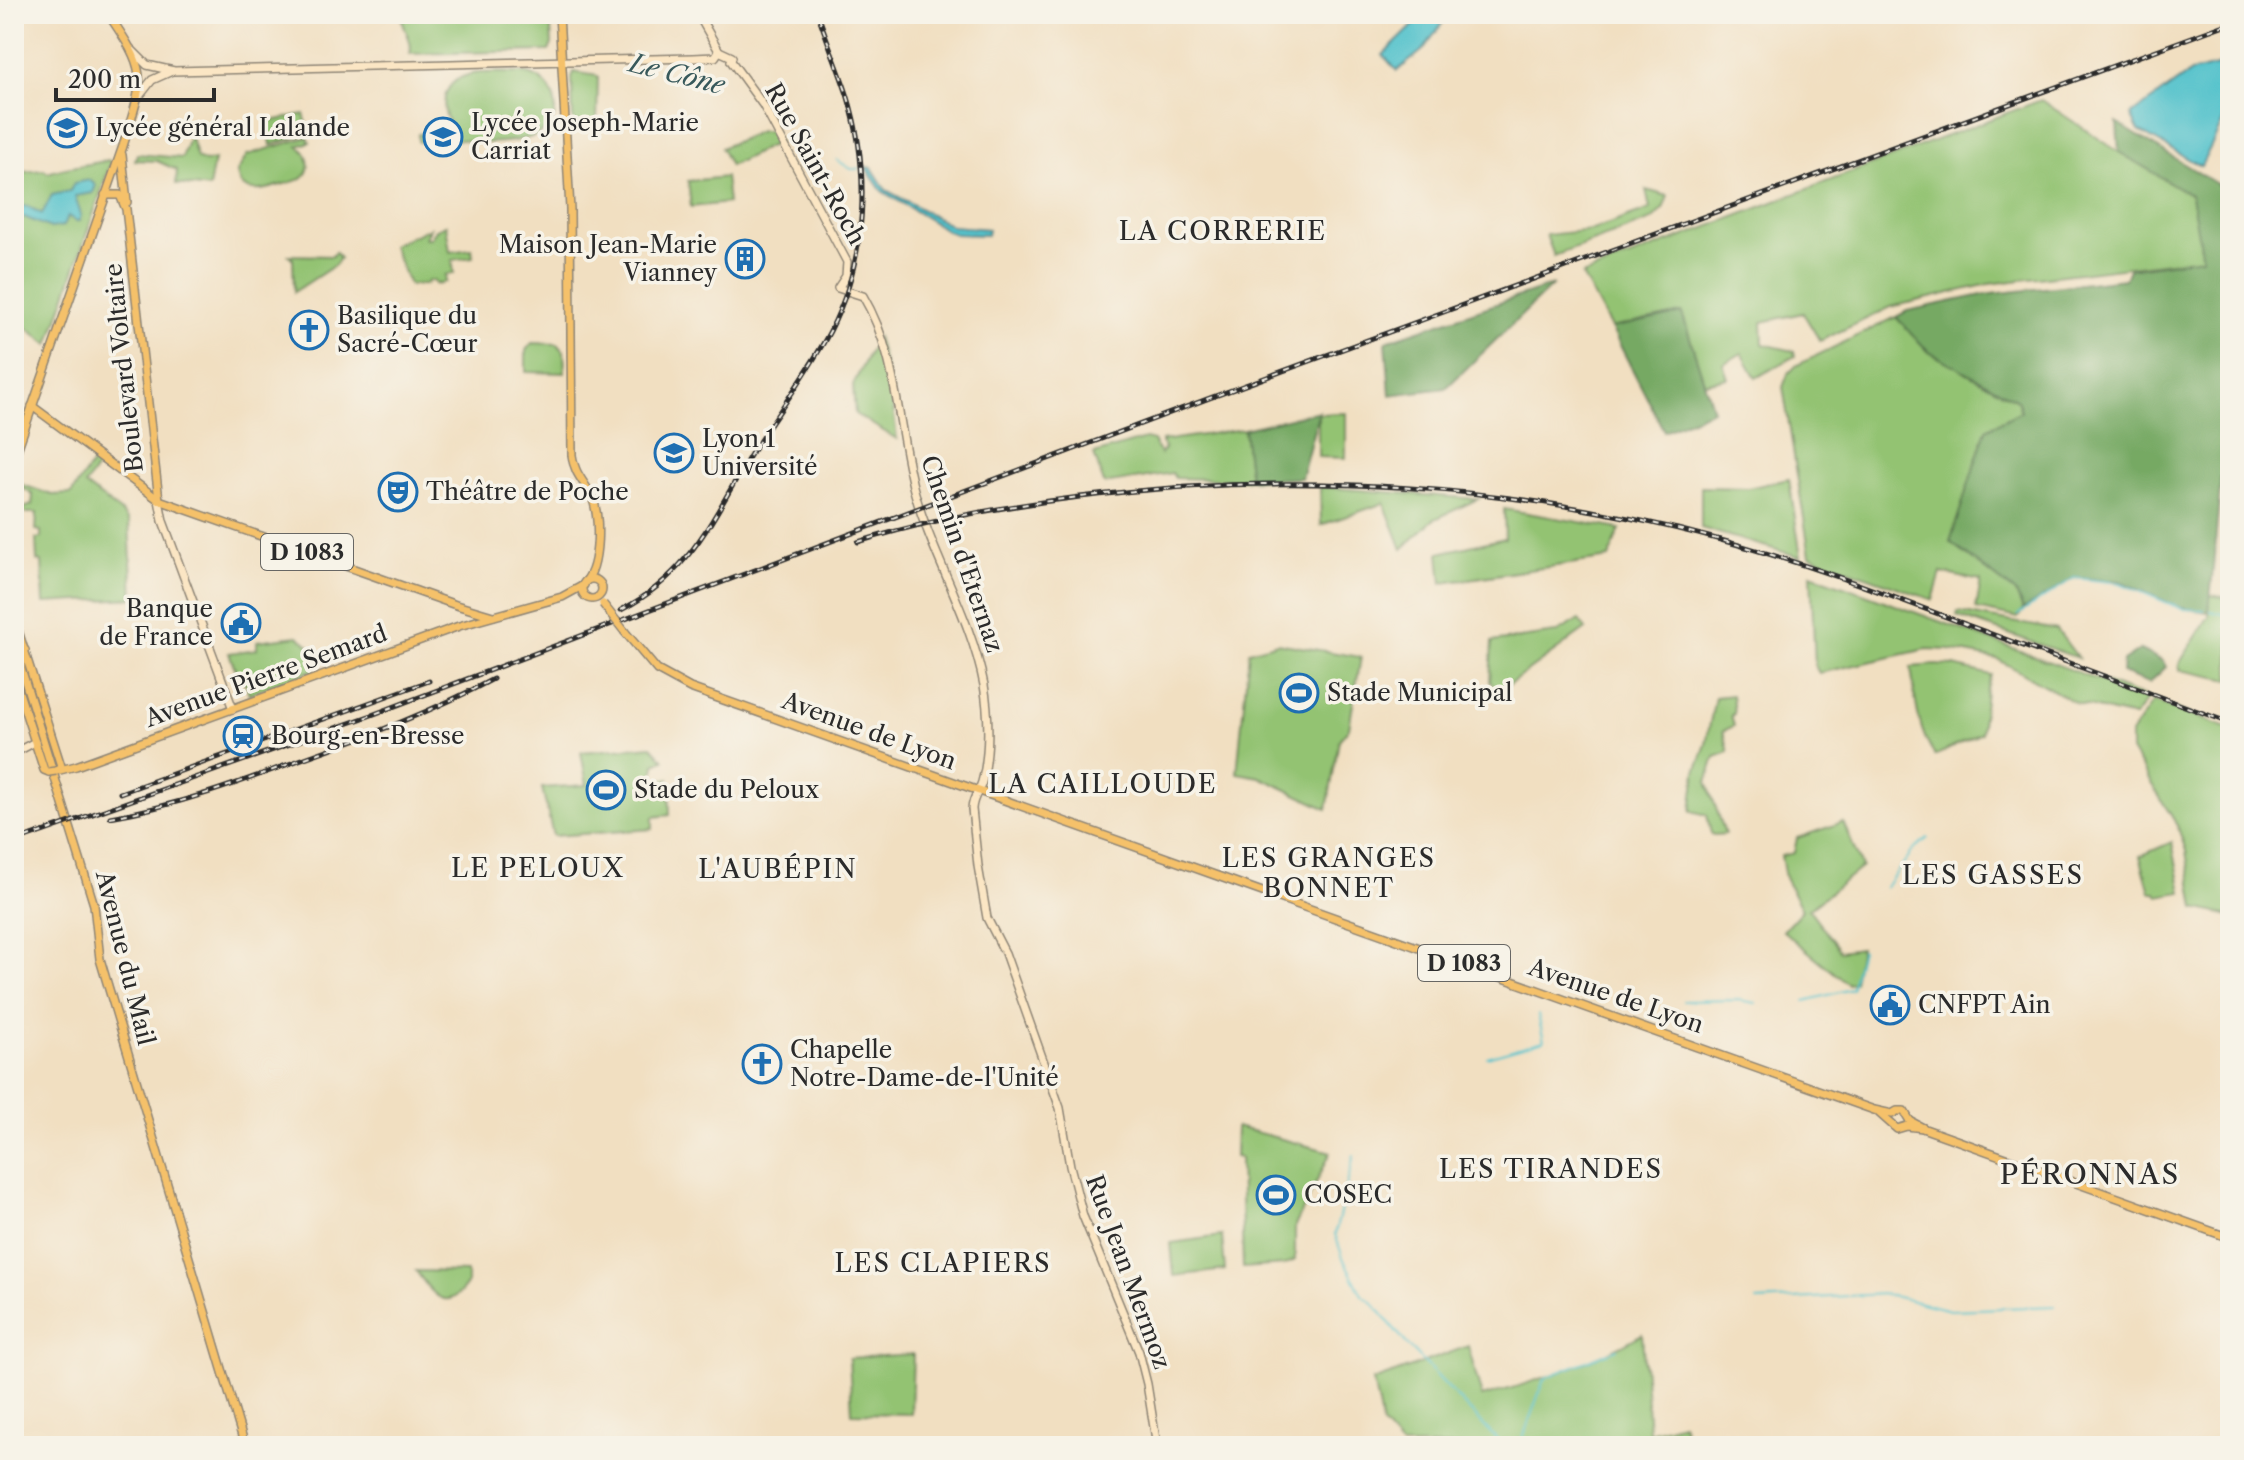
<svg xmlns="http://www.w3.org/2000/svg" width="2244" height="1460" viewBox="0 0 2244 1460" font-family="'Libre Caslon Text',serif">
<rect width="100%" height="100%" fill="#f7f3e8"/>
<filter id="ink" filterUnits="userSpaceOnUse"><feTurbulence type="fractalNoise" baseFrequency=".0125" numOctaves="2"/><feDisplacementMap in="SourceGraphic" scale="16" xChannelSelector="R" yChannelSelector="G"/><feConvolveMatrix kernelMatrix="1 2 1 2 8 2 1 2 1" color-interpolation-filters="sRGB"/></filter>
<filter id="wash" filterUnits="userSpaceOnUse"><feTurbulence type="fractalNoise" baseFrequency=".006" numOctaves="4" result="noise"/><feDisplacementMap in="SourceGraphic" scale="32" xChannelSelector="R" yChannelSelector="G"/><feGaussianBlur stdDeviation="1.8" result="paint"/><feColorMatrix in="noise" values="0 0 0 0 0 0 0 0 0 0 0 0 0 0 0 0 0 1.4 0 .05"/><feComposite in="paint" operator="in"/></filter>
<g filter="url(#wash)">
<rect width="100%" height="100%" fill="#f1dfc1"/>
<!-- green -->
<g fill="#93c372" stroke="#5f774e" stroke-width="2">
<path d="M401,14H550L552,44L549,51L410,54C414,40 402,28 401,14Z"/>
<path d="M574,72L598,76L597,122L573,123L572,78Z"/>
<path d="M520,73C557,74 570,123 534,136C515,143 485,144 468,141C453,137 433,141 418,142V134L455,132C439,114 439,83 468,75C483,71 503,73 520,73Z"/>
<path d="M2041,100L2119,152L2191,195L2203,258L1989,284L1891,307L1820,341L1803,313L1762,322L1763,344L1794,351L1795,356L1756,378L1742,353L1723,364L1728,378L1704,383L1682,313L1611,328L1582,275Z"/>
<path d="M304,114L310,133L271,145L267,122Z"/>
<path d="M760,131H772L778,142L730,166L721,148Z"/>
<path d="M190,135L197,158L205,162L214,160L209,188L176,184L177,170L157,161L135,160L137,154L182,158Z"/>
<path d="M308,137L310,142L298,146C308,152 314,169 302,178C295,182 284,184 277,186C260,192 239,195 237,172L247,155Z"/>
<path d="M108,160L111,162L49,345L14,318V173L44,170L48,173C67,165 88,166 108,160Z"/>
<path d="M725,177L728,203L691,207L688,181Z"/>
<path d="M1646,190L1668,196L1663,209L1652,220L1554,256L1546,235L1592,230L1650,209Z"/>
<path d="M446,225L450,252L472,249L473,257L452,260L454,273L445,275L446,282L435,284L434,281H428L427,284L409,285L392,245L430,228L425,238H431L436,229Z"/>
<path d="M335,252L340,258L335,265L294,292L293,259L289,255L332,256Z"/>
<path d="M1896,317L1929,352L2017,400L2021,412L1950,542L2016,593L2023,610L2018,618L1976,609L1981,581L1941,573L1933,600L1810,556L1783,387L1788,374L1797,365Z"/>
<path d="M877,337L891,390L897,439L855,414L853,385Z"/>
<path d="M532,343L558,344L564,351L565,373L526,372V350Z"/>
<path d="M1346,413V458L1318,457V414Z"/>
<path d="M1244,429L1250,480L1175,478L1172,473L1104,484L1094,454L1145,439L1153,441L1160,454L1165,449L1161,441Z"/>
<path d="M94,461L99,465L85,485L121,512L129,522L133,598L44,603L42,562L37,561L36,539L41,538V531L36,530L37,513H16L17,504L24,508L32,505L33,495L24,489L14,488V482L52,495L71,494Z"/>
<path d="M1789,479L1801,557L1701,528V487L1748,488Z"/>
<path d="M1320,487L1478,499L1433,520L1402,549L1384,503L1321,525Z"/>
<path d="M1504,509L1620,529L1609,558L1442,583L1439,553L1505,538Z"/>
<path d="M1811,574L2148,698L2134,717L2076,703L1997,659L1950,650L1927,649L1819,673L1815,666Z"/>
<path d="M2210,595L2230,598V680L2180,670L2179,664L2209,616Z"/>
<path d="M1958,612L2057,630L2078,658L1957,616Z"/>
<path d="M1579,620L1586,629L1500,691L1490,682L1492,642L1556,633Z"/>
<path d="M298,636L313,648L314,670L249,694L245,682L240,681L229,653L257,649V641Z"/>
<path d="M1277,643L1361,657L1349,728L1339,740L1327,809L1260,777L1237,773L1249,651Z"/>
<path d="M1935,665L1954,666L1991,675L1986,692L1981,733L1935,756C1917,731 1915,696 1911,667Z"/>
<path d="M1732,695L1734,714L1731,715L1734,726L1723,731L1729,752L1715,757L1707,782L1725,834L1714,835L1711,834L1707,815L1691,811L1696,772L1706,744L1715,697Z"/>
<path d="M2153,701L2230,729V916L2195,908L2186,851L2177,825L2131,751V734Z"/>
<path d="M652,746L664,760L655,764L653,780L669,779L670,815L653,817V829L553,836L542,788L587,785L581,752Z"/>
<path d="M1843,822L1862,867L1809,909L1840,951L1860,948L1854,982L1848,984L1783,931L1802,910L1785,878L1781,856L1794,853L1797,838Z"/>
<path d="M2172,842L2182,892L2158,896L2156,892H2150L2140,856Z"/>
<path d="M1236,1127L1331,1152L1295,1226V1260L1284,1265L1243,1268L1240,1158L1235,1157Z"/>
<path d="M1222,1236L1225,1270L1174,1276L1171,1243Z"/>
<path d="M416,1271L467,1272V1284C445,1316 431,1291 416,1271Z"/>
<path d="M1642,1334L1649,1432L1682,1423L1690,1446H1401L1382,1425L1373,1381L1468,1346L1482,1397C1537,1381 1593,1363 1642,1334Z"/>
<path d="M913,1354L911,1414L852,1413L849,1358Z"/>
</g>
<!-- forest -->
<g fill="#76a964" stroke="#506a48" stroke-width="2">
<path d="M2117,123L2230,192V467L2221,477L2209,612L2178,607L2120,581L2074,578L2023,610L2016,593L1950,542L1986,429L2021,411L2017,400L1929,352L1896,317L1907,311L1982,295L2125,279L2129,269L2202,258L2191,195L2119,152Z"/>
<path d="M1553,285L1446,388L1390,395L1386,341Z"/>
<path d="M1682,313L1713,410L1664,431L1611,328Z"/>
<path d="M1319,411L1301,478L1250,480L1244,429Z"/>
<path d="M2140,650L2163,661L2166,667L2149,683L2122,673L2123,661Z"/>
</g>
<!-- water -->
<g fill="#56c3cc" stroke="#40777c" stroke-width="2">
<path d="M1425,14H1449L1423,50L1397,71L1383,55Z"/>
<path d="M2230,63V107L2201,166L2139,131L2131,115L2191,72Z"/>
<path d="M865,167L872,168L886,190L952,226L988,229L987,235L955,234L948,231L882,191Z"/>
<path d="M90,180L96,185L93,193L75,196L81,215L79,221H75L68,216L63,226L51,228L24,217L18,220L14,229V204L29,207L42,214L52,195L70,191L74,183Z"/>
</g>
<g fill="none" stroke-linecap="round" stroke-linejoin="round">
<!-- stream -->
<g stroke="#56c3cc" stroke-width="2">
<path d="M837,160L851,169H858"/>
<path d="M2211,611L2230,616"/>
<path d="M2018,615L2074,578L2120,583L2182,609L2204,610"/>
<path d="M1885,888L1915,848L1928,838"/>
<path d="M1684,1001L1738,1000L1756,1003"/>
<path d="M1805,1001L1851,989L1861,950"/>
<path d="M1487,1057L1544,1041L1538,1015"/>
<path d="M1354,1155L1335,1234L1343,1258L1362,1295L1372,1302L1406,1343L1503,1446"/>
<path d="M1757,1301L1885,1294L1950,1310L2055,1306"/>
<path d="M1520,1446L1543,1382L1547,1377L1617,1349"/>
</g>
</g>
</g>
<g filter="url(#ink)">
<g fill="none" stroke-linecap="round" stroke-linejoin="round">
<defs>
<g id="secondary">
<path d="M698,14L719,51"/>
<path d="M132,50L147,65L174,71L693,58L715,57L719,51L732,57"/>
<path d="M731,61L763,105L847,262L846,276L838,288L863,296C898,355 897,426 914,490C932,556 971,617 984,685C989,714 990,753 982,782C979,793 973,795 972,809L978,866L987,918L1005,953L1060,1108L1070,1166L1083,1216L1139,1352L1147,1384L1157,1446"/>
<path d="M137,99L152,80L172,71"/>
<path d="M159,500L163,521L233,709"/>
<path d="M14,753L35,742"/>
</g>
<g id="primary">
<path d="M559,14L570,209L572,455C574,473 583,480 591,495C601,514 600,567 585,582"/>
<path d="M122,155L127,202"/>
<path d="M105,195H120L126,209L159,500"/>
<path d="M32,406L159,500L456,605L493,616"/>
<path d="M14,459L123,146C144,78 150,74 108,14"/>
<circle cx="592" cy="589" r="10"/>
<path d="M14,618L62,769"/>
<path d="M625,632L657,670L690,688L1874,1110L1892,1114L1897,1111H1904L1910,1121"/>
<path d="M25,650L21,657V668L94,905L100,959L245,1446"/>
<path d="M14,677L44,770L49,772"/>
<path d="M56,771L76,766L459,626L562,597L584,585"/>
<path d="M1879,1113L1897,1129L1907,1126L1923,1128"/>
<path d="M1910,1121L1925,1129L2230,1238"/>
</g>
</defs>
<!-- secondary casing -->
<use href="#secondary" stroke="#8e8576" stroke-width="10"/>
<!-- primary casing -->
<use href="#primary" stroke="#8e8576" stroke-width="10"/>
<!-- secondary -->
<use href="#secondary" stroke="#fbe6c4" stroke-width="7"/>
<!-- primary -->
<use href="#primary" stroke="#f5c16b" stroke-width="7"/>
<defs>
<g id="rail">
<path d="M858,542C931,519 1005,506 1080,497C1297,470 1518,484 1728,542C1811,565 1891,596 1970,626C2057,658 2143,691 2230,723"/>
<path d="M621,610C690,575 713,517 751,454C777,413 807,375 830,331C867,259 871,171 847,94C838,67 827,41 818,14"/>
<path d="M120,793L429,681"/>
<path d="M110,817C177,806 239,783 302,759C367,736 432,712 493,679"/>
<path d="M14,842L369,716L1207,399L2230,23"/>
</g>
</defs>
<!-- rail casing -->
<use href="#rail" stroke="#2b2b2b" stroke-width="5"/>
<!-- rail -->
<use href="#rail" stroke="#f7f3e8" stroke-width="2" stroke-dasharray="6" stroke-linecap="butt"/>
<defs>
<g id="primary-bridge">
<path d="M603,604L625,632"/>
<path d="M49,772L56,771"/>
</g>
</defs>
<!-- primary-bridge casing -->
<use href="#primary-bridge" stroke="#8e8576" stroke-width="10" stroke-linecap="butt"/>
<!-- primary-bridge -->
<use href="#primary-bridge" stroke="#f5c16b" stroke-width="7"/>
</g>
</g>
<!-- icons -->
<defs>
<symbol id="school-ring" viewBox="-11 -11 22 22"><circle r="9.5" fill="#f7f3e8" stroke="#1f6fb2" stroke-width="1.5"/><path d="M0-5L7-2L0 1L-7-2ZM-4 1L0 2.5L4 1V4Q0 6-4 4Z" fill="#1f6fb2"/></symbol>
<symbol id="building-ring" viewBox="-11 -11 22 22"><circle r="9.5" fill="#f7f3e8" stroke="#1f6fb2" stroke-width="1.5"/><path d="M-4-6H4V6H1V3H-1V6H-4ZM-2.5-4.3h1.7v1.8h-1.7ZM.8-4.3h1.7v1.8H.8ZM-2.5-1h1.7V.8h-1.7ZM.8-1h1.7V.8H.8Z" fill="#1f6fb2"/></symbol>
<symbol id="church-ring" viewBox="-11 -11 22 22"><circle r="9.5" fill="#f7f3e8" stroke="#1f6fb2" stroke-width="1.5"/><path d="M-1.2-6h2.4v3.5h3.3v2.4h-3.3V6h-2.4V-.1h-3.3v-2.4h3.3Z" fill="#1f6fb2"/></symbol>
<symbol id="university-ring" viewBox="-11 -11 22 22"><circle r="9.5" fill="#f7f3e8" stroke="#1f6fb2" stroke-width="1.5"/><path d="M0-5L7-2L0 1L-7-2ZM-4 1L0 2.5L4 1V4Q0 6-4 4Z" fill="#1f6fb2"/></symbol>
<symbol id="theatre-ring" viewBox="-11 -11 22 22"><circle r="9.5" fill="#f7f3e8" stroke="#1f6fb2" stroke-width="1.5"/><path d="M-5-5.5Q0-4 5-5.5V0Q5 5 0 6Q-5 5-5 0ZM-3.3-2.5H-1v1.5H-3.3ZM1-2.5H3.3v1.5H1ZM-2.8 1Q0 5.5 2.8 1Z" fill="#1f6fb2"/></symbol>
<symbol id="civic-ring" viewBox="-11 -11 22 22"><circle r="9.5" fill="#f7f3e8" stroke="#1f6fb2" stroke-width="1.5"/><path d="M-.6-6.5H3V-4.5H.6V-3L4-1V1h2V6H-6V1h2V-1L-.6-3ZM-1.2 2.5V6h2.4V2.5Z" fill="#1f6fb2"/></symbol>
<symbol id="stadium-ring" viewBox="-11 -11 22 22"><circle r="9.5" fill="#f7f3e8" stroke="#1f6fb2" stroke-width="1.5"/><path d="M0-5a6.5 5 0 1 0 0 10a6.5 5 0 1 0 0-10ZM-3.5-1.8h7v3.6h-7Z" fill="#1f6fb2"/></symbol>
<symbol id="station-ring" viewBox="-11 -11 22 22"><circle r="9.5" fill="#f7f3e8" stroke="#1f6fb2" stroke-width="1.5"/><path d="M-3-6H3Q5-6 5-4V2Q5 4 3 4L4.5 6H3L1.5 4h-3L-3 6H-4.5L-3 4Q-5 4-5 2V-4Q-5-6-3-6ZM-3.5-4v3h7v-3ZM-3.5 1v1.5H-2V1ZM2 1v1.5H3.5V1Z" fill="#1f6fb2"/></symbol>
</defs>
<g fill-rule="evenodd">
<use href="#school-ring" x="45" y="106" width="44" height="44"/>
<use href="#school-ring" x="421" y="115" width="44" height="44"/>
<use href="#building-ring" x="723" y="237" width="44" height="44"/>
<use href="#church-ring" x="287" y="308" width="44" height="44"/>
<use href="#university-ring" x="652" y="431" width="44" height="44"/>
<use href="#theatre-ring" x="376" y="470" width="44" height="44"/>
<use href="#civic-ring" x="219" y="601" width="44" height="44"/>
<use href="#stadium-ring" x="1277" y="671" width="44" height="44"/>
<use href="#station-ring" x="221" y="714" width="44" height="44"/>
<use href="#stadium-ring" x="584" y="768" width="44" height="44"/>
<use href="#civic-ring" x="1868" y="983" width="44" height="44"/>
<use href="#church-ring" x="740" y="1042" width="44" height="44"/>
<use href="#stadium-ring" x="1254" y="1173" width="44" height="44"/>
</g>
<g text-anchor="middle" stroke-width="7" stroke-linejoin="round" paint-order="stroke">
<!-- shield labels -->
<g fill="#f7f3e8" stroke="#686764" stroke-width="2">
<rect x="261" y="534" width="92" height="36" rx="6"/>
<rect x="1418" y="945" width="92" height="36" rx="6"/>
</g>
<g font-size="22" font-weight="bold" fill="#2b2b2b">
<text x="307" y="560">D 1083</text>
<text x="1464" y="971">D 1083</text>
</g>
<!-- poi labels -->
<g font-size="24" fill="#2b2b2b" stroke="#f7f3e8" text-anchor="start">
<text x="471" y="131">Lycée Joseph-Marie<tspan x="471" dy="28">Carriat</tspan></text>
<text x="95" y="136">Lycée général Lalande</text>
<text x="717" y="253" text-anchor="end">Maison Jean-Marie<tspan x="717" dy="28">Vianney</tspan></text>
<text x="337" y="324">Basilique du<tspan x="337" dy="28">Sacré-Cœur</tspan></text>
<text x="702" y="447">Lyon 1<tspan x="702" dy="28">Université</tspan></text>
<text x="426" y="500">Théâtre de Poche</text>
<text x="213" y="617" text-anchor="end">Banque<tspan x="213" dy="28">de France</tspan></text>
<text x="1327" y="701">Stade Municipal</text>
<text x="271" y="744">Bourg-en-Bresse</text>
<text x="634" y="798">Stade du Peloux</text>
<text x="1918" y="1013">CNFPT Ain</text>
<text x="790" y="1058">Chapelle<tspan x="790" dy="28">Notre-Dame-de-l'Unité</tspan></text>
<text x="1304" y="1203">COSEC</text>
</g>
<!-- street labels -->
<g font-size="24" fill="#2b2b2b" stroke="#f7f3e8">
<text transform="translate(815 164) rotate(61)" y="8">Rue Saint-Roch</text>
<text transform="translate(124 368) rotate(-96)" y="8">Boulevard Voltaire</text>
<text transform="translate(962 554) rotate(71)" y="8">Chemin d'Eternaz</text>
<text transform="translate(266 676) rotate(-20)" y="8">Avenue Pierre Semard</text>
<text transform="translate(869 731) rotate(20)" y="8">Avenue de Lyon</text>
<text transform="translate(125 958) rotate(76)" y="8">Avenue du Mail</text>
<text transform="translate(1616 996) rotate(19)" y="8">Avenue de Lyon</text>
<text transform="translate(1128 1272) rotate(70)" y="8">Rue Jean Mermoz</text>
</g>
<!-- water labels -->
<g font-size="26" font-style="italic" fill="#38595b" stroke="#f7f3e8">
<text transform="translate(677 74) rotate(14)" y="9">Le Cône</text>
</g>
<!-- neighbourhood labels -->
<g font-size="26" letter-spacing="2" fill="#2b2b2b" stroke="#f7f3e8">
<text x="1223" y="240">LA CORRERIE</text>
<text x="1103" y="793">LA CAILLOUDE</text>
<text x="1329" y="867">LES GRANGES<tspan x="1329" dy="30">BONNET</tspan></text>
<text x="538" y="877">LE PELOUX</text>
<text x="778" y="878">L'AUBÉPIN</text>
<text x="1993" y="884">LES GASSES</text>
<text x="1551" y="1178">LES TIRANDES</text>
<text x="943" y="1272">LES CLAPIERS</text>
</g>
<!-- quarter labels -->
<g font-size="28" letter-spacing="2" fill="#2b2b2b" stroke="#f7f3e8">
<text x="2090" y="1184">PÉRONNAS</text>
</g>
</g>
<!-- margin -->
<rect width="2244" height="1460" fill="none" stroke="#f7f3e8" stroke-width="48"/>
<!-- scale -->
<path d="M56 88v12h158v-12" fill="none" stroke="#2b2b2b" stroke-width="4"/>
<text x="68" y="88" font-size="24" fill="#2b2b2b" stroke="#f7f3e8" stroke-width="6" paint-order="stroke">200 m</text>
</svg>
